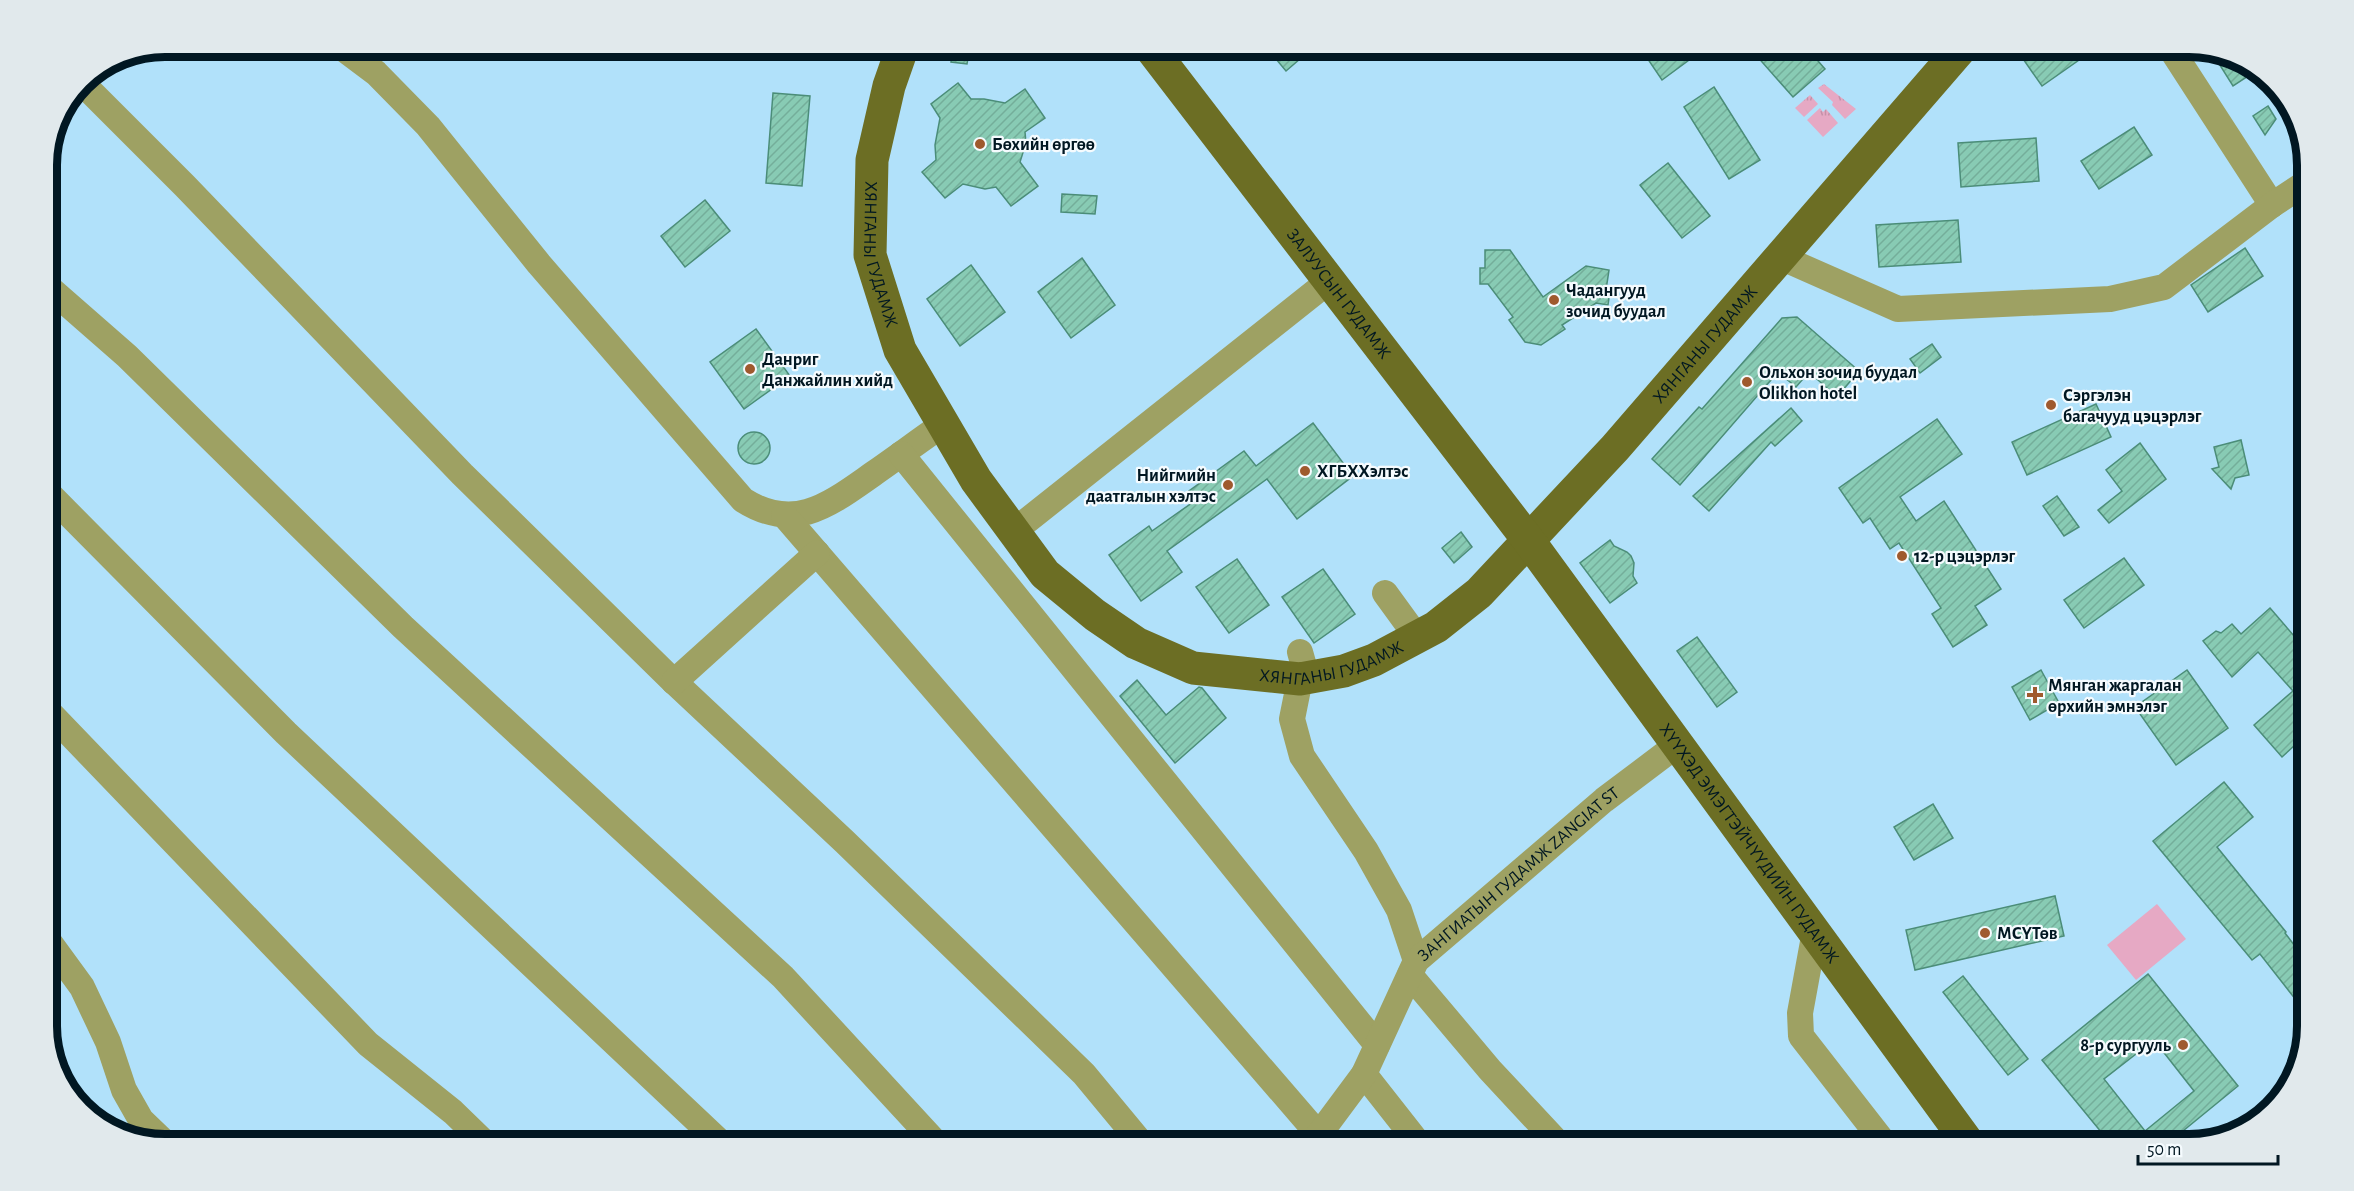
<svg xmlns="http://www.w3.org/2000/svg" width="2354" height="1191" viewBox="0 0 2354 1191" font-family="'Alegreya Sans',sans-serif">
<defs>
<pattern id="grass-tufts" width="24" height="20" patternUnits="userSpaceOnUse" patternTransform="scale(1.5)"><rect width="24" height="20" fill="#e6a9c4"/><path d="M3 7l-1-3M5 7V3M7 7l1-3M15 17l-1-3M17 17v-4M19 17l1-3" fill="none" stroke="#c491a8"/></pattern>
<pattern id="building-hatch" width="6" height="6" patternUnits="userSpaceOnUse" patternTransform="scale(1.5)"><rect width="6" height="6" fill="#88cbb4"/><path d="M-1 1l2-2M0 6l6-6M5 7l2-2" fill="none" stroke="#74ae9a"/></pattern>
</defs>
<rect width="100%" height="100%" fill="#b1e1fa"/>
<!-- grass -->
<g fill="url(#grass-tufts)">
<path d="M1824,84L1856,109L1845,119L1832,105L1833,102L1818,88Z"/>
<path d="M1810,95L1818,104L1804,117L1795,108Z"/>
<path d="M1820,108L1823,112L1826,109L1838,123L1823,137L1807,120Z"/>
</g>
<!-- garden -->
<path fill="#e6a9c4" d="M2157,904L2186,939L2136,980L2107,945Z"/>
<!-- building -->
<g fill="url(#building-hatch)" stroke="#4b8d78" stroke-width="1.5" fill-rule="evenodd">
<path d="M953,46H970L967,64L951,62Z"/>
<path d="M1265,46H1315L1286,71Z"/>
<path d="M1639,46H1680L1689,60L1662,80Z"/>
<path d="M1748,46H1805L1825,69L1793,97Z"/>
<path d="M2035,46H2099L2042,86L2021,56Z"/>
<path d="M2211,51L2241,59L2256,71L2233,86Z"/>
<path d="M958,83L971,99H984L1005,103L1025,89L1045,118L1025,132L1026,143L1020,162L1038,186L1011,206L996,187L985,189L963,184L945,198L922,172L936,160L935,145L940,118L931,104Z"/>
<path d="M1714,87L1760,160L1729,179L1684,107Z"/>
<path d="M773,93L810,96L802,186L766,183Z"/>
<path d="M2268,106L2276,119L2265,135L2253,116Z"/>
<path d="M2134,127L2152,155L2099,189L2081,161Z"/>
<path d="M2036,138L2039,181L1961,187L1958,143Z"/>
<path d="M1668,163L1710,216L1682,238L1640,185Z"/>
<path d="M1062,194L1097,196L1095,214L1061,212Z"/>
<path d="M705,200L730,231L685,267L661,236Z"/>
<path d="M1958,220L1961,262L1879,267L1876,225Z"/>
<path d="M2245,248L2263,276L2208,312L2191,285Z"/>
<path d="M1485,250H1510L1543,297L1586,266L1609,270L1606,290L1610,291L1608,305L1596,303L1562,325L1565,329L1541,345L1525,342L1509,320L1513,317L1488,284H1480V268H1485Z"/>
<path d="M1082,258L1115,305L1071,338L1038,292Z"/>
<path d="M971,265L1005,312L960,346L927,299Z"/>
<path d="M1797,317L1859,371L1837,397L1809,372L1796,387L1778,372L1680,485L1652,459L1699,407L1702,409L1782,318Z"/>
<path d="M756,329L790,376L744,409L710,362Z"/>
<path d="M1932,344L1941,357L1920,373L1910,359Z"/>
<path d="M2096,404L2111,437L2027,475L2012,442Z"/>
<path d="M1791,408L1802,421L1775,446L1771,442L1709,511L1693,496Z"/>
<path d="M1937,419L1962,454L1900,497L1916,521L1944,501L2001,589L1975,606L1987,625L1953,647L1932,614L1941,608L1899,543L1890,549L1870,518L1863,523L1839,488Z"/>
<path d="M1313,423L1353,476L1297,519L1267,479L1167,551L1182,572L1141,601L1109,555L1149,526L1152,531L1196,500L1189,491L1244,451L1256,466Z"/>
<circle cx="754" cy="448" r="16"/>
<path d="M2241,440L2249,475L2235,478L2231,489L2212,469L2219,467L2214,447Z"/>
<path d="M2140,443L2166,479L2109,523L2098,510L2122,491L2106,470Z"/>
<path d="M2057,496L2079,527L2064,536L2043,506Z"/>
<path d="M1461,532L1472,547L1454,563L1442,548Z"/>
<path d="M1610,540L1614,546L1627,552L1631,556L1634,563L1633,576L1637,583L1610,603L1580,563Z"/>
<path d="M2124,558L2144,585L2084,628L2064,600Z"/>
<path d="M1237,559L1269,605L1229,633L1196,587Z"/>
<path d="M1323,569L1355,614L1314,643L1282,597Z"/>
<path d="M2270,608L2307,651V734L2282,757L2254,725L2293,691L2258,652L2232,677L2203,641L2216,631L2221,633L2232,624L2241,634Z"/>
<path d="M1697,637L1737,692L1717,707L1677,651Z"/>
<path d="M2041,670L2059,703L2030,720L2012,687Z"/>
<path d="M2187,670L2228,728L2176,765L2135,707Z"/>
<path d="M1137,680L1166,715L1199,687L1202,688L1226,718L1175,763L1120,696Z"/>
<path d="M2224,782L2253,817L2217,847L2286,932L2285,933L2307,962V1014L2260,954L2252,960L2153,841Z"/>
<path d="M1933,804L1953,838L1914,860L1894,827Z"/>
<path d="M2055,896L2064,936L1915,970L1906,930Z"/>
<path d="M2148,974L2238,1086L2167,1144H2111L2042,1060ZM2154,1040L2194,1091L2145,1131L2104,1079Z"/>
<path d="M1963,976L2028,1059L2008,1075L1943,992Z"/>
</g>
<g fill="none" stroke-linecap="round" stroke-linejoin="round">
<!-- minor -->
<g stroke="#9ea163" stroke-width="26">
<path d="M340,46L376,73L428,126L539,264L743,500C795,533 830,504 873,474C896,458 919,441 942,425"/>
<path d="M2169,46L2272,205"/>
<path d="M81,82L185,186L462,474L669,677L845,842L1084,1074L1142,1144"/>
<path d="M1780,257L1898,309L2110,299L2164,287L2272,205L2307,182"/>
<path d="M47,286L127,356L403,627L783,977L937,1144"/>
<path d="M901,454L1377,1045"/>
<path d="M47,492L286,733L722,1144"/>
<path d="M784,515L1319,1135"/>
<path d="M1014,531L1329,281"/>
<path d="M1385,593L1417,637"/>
<path d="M1300,652L1307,677"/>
<path d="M1300,679L1292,719L1302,756L1366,851L1399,910L1416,961"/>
<path d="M674,682L817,553"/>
<path d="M47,710L368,1044L453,1112L486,1144"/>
<path d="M1815,931L1800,1013L1801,1036L1885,1144"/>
<path d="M47,939L82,987L108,1042L124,1090L141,1120L166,1144"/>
<path d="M1410,975L1490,1070L1559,1144"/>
<path d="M1364,1074L1419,1144"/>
<path id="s1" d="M1312,1144L1364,1074L1416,961L1604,800L1677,745"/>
</g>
<!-- major -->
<g stroke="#6c6e24" stroke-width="33">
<path id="s2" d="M903,46L889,86L872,160L870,255L900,350L976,480L1045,574L1095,615L1136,643L1193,668L1300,679L1344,671L1374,660L1436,627L1479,593L1615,448L1963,46"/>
<path id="s3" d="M1149,46L1529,541L1969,1144"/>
</g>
</g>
<!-- markers -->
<g fill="#9f5a2e" stroke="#f5fbfe" stroke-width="2">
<circle cx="980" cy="144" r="6"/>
<circle cx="1554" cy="300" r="6"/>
<circle cx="750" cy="369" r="6"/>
<circle cx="1747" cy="382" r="6"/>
<circle cx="2051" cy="405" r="6"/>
<circle cx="1305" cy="471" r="6"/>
<circle cx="1228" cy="485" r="6"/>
<circle cx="1902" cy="556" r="6"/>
<path d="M2032 686h6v6h6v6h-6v6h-6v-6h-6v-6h6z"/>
<circle cx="1985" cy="933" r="6"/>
<circle cx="2183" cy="1045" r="6"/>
</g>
<g text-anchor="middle" stroke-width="4.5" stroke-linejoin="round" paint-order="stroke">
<!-- poi labels -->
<g font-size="18" font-weight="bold" fill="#011722" stroke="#f5fbfe" text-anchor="start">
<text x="992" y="150">Бөхийн өргөө</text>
<text x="1566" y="296">Чадангууд<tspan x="1566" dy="21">зочид буудал</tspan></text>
<text x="762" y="365">Данриг<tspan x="762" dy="21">Данжайлин хийд</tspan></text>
<text x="1759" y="378">Ольхон зочид буудал<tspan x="1759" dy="21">Olikhon hotel</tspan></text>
<text x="2063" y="401">Сэргэлэн<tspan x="2063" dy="21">багачууд цэцэрлэг</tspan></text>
<text x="1317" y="477">ХГБХХэлтэс</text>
<text x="1216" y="481" text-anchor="end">Нийгмийн<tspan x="1216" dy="21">даатгалын хэлтэс</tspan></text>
<text x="1914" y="562">12-р цэцэрлэг</text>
<text x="2048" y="691">Мянган жаргалан<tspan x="2048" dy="21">өрхийн эмнэлэг</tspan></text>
<text x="1997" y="939">МСҮТөв</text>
<text x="2171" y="1051" text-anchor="end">8-р сургууль</text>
</g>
<!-- street labels -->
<g font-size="18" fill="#011722" stroke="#f5fbfe">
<text dy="6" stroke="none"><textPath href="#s2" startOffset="214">ХЯНГАНЫ ГУДАМЖ</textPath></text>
<text dy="6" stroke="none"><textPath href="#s3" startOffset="312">ЗАЛУУСЫН ГУДАМЖ</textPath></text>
<text dy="6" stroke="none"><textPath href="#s2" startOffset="1402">ХЯНГАНЫ ГУДАМЖ</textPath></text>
<text dy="6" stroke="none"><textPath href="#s2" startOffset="898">ХЯНГАНЫ ГУДАМЖ</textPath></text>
<text dy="6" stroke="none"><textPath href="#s3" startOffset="998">ХҮҮХЭД ЭМЭГТЭЙЧҮҮДИЙН ГУДАМЖ</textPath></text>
<text dy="6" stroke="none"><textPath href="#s1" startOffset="346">ЗАНГИАТЫН ГУДАМЖ ZANGIAT ST</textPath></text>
</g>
</g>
<!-- crop -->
<path d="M0 0H2354V1191H0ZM165 57H2189A108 108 0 0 1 2297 165V1026A108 108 0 0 1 2189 1134H165A108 108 0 0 1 57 1026V165A108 108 0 0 1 165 57Z" fill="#e1e9ec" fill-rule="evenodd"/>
<path fill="none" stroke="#011722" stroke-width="8" d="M165 57H2189A108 108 0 0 1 2297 165V1026A108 108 0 0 1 2189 1134H165A108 108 0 0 1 57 1026V165A108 108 0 0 1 165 57Z"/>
<!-- scale -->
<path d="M2138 1155v9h140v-9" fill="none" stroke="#011722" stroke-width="3"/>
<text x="2147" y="1155" font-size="18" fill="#011722" stroke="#f5fbfe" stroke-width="4.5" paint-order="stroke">50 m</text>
</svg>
